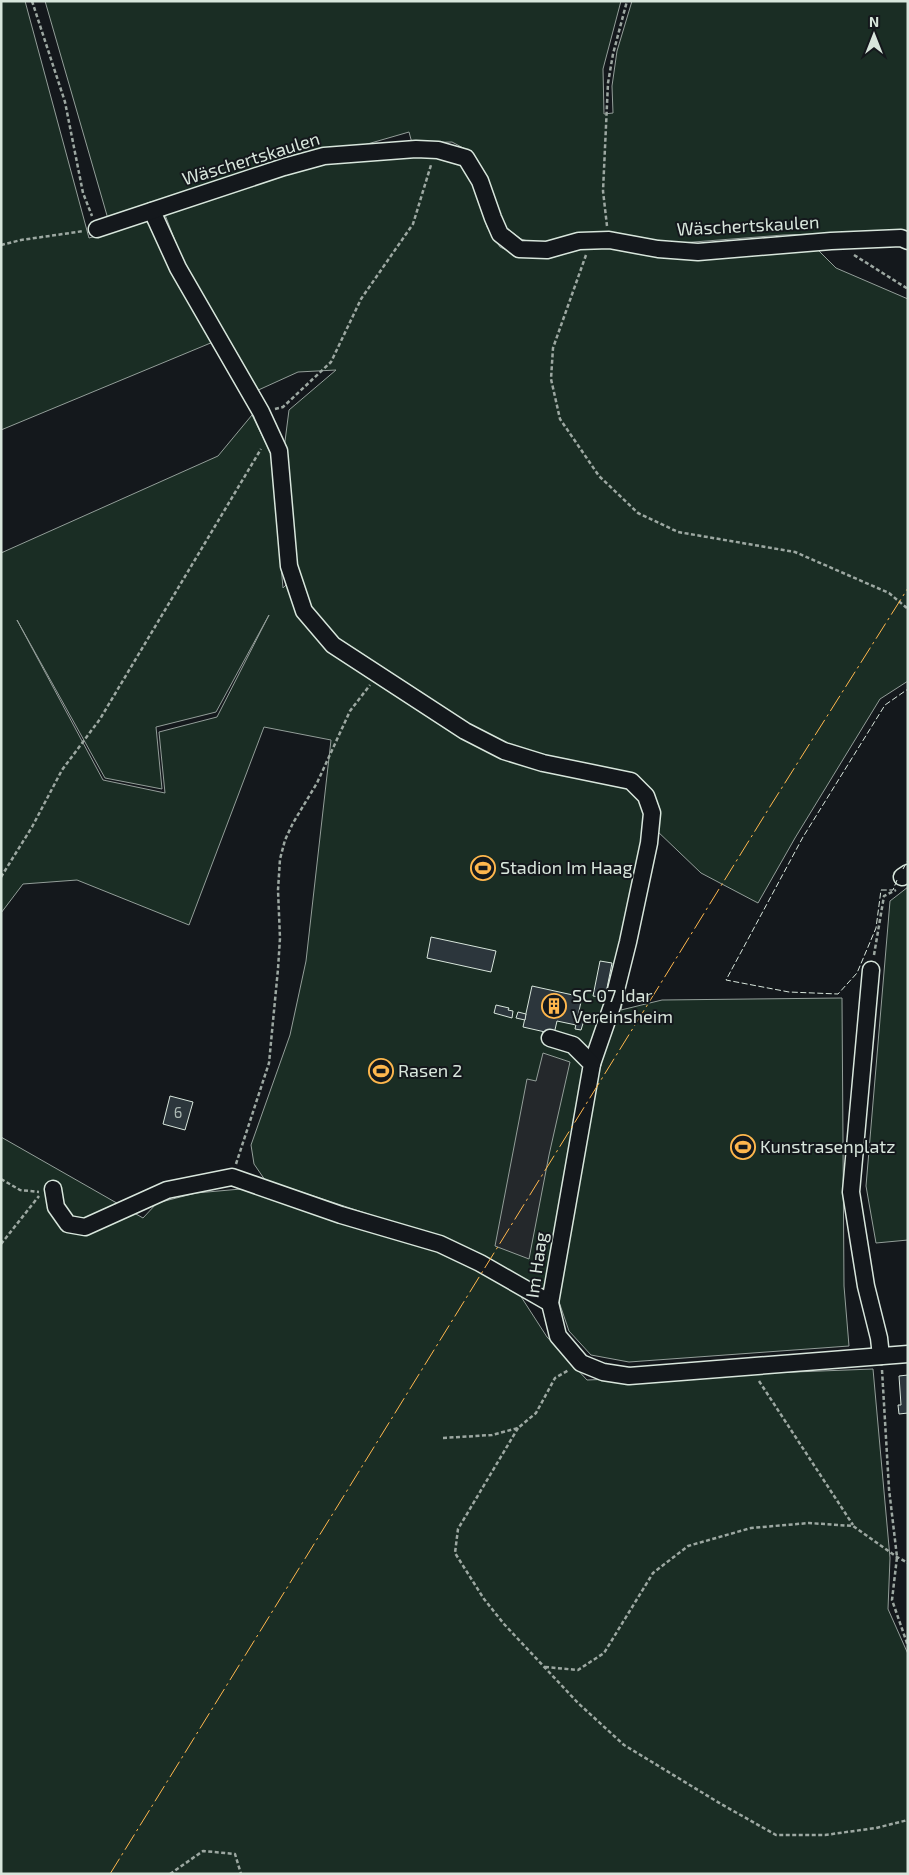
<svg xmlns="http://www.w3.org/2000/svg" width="909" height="1875" viewBox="0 0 909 1875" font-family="'Exo 2',sans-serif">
<rect width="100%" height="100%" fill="#14181c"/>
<!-- green -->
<g fill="#1a2d24" stroke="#939e99" fill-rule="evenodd">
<path d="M1,1H25L89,238L147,221L213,342L1,430Z"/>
<path d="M45,1H621L603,69L604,114L613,113L612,86L617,51L632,1H908V234L845,233L783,235L668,244L634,236L599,235L538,244L521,239L499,222L469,151L452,142L412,143L409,132L108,219Z"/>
<path d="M427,155L452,157L467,172L478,194L487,227L500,247L515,254L550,258L594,245L816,248L836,268L908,299V681L880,699L795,838L758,903L701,873L655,829L621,1010L662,1000L842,998L844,1286L849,1346L629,1362L591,1355L569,1331L556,1293L535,1288L441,1238L265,1180L254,1164L251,1145L290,1035L306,961L331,740L264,727L189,925L77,880L23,884L1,913V553L218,456L252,415L271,454L283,588L296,575L284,449L289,410L336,370L298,372L254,392L182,259L164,212L323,162ZM269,615L217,717L159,732L165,793L103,780L17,620L105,778L162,789L156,727L216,712Z"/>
<path d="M908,887V1240L876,1243L866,1186L890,901Z"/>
<path d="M1,1137L143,1218L157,1203L196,1193L241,1189L444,1253L518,1292L547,1337L587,1380L873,1369L890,1558L888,1609L908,1654V1874H1Z"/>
</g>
<!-- parking -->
<path fill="#24282b" stroke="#939e99" d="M543,1053L570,1062L549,1155L529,1259L495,1246L527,1079L536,1081Z"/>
<!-- building -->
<g fill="#2c363c" stroke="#d8e6dc">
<path d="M431,937L496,951L491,972L427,958Z"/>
<path d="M600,961L612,963L605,998L593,996Z"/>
<path d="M532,986L582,997L576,1025L557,1021L554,1034L523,1027Z"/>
<path d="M496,1005L509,1008L508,1010L513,1011L512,1018L494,1013Z"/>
<path d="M518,1012L526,1014L525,1020L516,1018Z"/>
<path d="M578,1015L585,1017L581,1030L575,1029Z"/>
<path d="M170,1096L193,1102L185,1130L163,1124Z"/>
<path d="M908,1375V1413L899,1414L898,1405H901L899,1376Z"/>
</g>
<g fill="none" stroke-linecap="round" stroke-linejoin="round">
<defs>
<g id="minor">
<path d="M152,211L178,268L261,412L279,451L289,566L304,611L333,645L465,731L504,751L543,763L631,781L646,796L652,813L649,843L628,942L612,1006L592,1064"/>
<path d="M97,229L284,167L324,156L416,149L438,150L466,158L480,181L493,218L500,234L519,249L547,250L579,241L609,240L658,249L698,252L831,241L901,238L908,241"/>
<path d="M902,877L908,873"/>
<path d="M871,970L851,1192L866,1286L879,1338L881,1356"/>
<path d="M550,1038L573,1045L592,1064L550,1303L558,1336L581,1363L603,1372L629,1376L908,1354"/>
<path d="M53,1189L56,1207L68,1224L85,1227L167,1190L232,1177L341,1215L440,1244L480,1263L550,1303"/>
</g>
</defs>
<!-- minor casing -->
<use href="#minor" stroke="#d8e6dc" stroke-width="19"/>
<!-- path -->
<g stroke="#9da8a2" stroke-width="2.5" stroke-dasharray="4 2.5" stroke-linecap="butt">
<path d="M32,1L65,102L83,193L92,216"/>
<path d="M607,226L603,191L608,83L613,54L627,1"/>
<path d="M1,245L21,240L84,231"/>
<path d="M586,255L553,348L551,379L560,419L599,476L638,513L678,532L795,552L889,593L908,609"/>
<path d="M854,255L908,289"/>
<path d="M275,409L283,407L331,362L361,299L413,224L431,165"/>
<path d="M1,877L32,827L62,770L100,719L261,449"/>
<path d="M874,955L884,896L896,890"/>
<path d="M236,1164L269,1063L278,969L280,938L278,890L280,859L285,840L293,823L317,783L350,711L370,685"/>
<path d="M1,1179L20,1190L39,1192"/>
<path d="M1,1244L39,1196"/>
<path d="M882,1370L889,1489L897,1557L892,1600L908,1646"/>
<path d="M759,1381L853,1525"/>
<path d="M518,1428L458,1529L455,1553L484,1599L504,1624L578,1703L624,1745L721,1804L776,1835H825L876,1828L908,1820"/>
<path d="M443,1438L492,1435L518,1428L536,1413L555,1378L569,1370"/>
<path d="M545,1667L578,1670L604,1653L653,1573L688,1546L751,1528L809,1523L853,1526L897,1557L908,1563"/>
<path d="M170,1874L203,1851L235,1854L241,1874"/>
</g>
<!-- minor -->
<use href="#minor" stroke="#14181c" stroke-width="16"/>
<!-- fence -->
<g stroke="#d8e6dc" stroke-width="1" stroke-dasharray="6 2.5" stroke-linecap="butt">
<path d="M903,869L908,860"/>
<path d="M897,880L893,890H881L876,928L857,973L838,994L789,992L726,980L803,837L885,705L908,689"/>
</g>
<!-- power -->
<path stroke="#ffb74d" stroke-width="1" stroke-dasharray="18 4 2.5 4" stroke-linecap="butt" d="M110,1874L771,805L908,588"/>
</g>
<!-- icons -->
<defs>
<symbol id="stadium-ring" viewBox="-11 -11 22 22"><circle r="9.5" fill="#14181c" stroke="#ffb74d" stroke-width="1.5"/><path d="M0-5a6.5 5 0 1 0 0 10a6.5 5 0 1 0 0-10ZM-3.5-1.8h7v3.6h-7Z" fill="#ffb74d"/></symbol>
<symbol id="building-ring" viewBox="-11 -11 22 22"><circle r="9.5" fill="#14181c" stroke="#ffb74d" stroke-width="1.5"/><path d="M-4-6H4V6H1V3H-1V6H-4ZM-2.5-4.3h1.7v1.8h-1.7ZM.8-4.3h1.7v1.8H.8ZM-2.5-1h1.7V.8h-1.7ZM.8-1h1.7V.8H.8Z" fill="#ffb74d"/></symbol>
</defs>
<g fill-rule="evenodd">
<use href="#stadium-ring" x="469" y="854" width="28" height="28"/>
<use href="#building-ring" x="540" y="992" width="28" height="28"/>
<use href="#stadium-ring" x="367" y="1057" width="28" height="28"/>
<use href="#stadium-ring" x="729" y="1133" width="28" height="28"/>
</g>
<g text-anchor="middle" stroke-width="4" stroke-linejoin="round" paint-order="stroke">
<!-- number labels -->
<g font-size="15" fill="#adbab4">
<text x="178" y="1118">6</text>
</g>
<!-- street labels -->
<g font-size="18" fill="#d8e6dc" stroke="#14181c">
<text transform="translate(251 159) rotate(-17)" y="6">Wäschertskaulen</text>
<text transform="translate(748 226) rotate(-3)" y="6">Wäschertskaulen</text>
<text transform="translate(537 1265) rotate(-82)" y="6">Im Haag</text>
</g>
<!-- poi labels -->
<g font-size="18" fill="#d8e6dc" stroke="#14181c" text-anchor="start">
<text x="500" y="874">Stadion Im Haag</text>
<text x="572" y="1002">SC 07 Idar<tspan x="572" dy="21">Vereinsheim</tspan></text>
<text x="398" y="1077">Rasen 2</text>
<text x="760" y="1153">Kunstrasenplatz</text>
</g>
</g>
<!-- border -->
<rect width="909" height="1875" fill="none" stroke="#d8e6dc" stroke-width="5"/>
<!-- north arrow -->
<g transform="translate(874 35)" stroke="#14181c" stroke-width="4" paint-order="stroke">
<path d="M0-4L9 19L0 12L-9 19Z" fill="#d8e6dc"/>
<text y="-8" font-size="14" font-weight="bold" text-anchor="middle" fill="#d8e6dc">N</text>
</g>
</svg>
